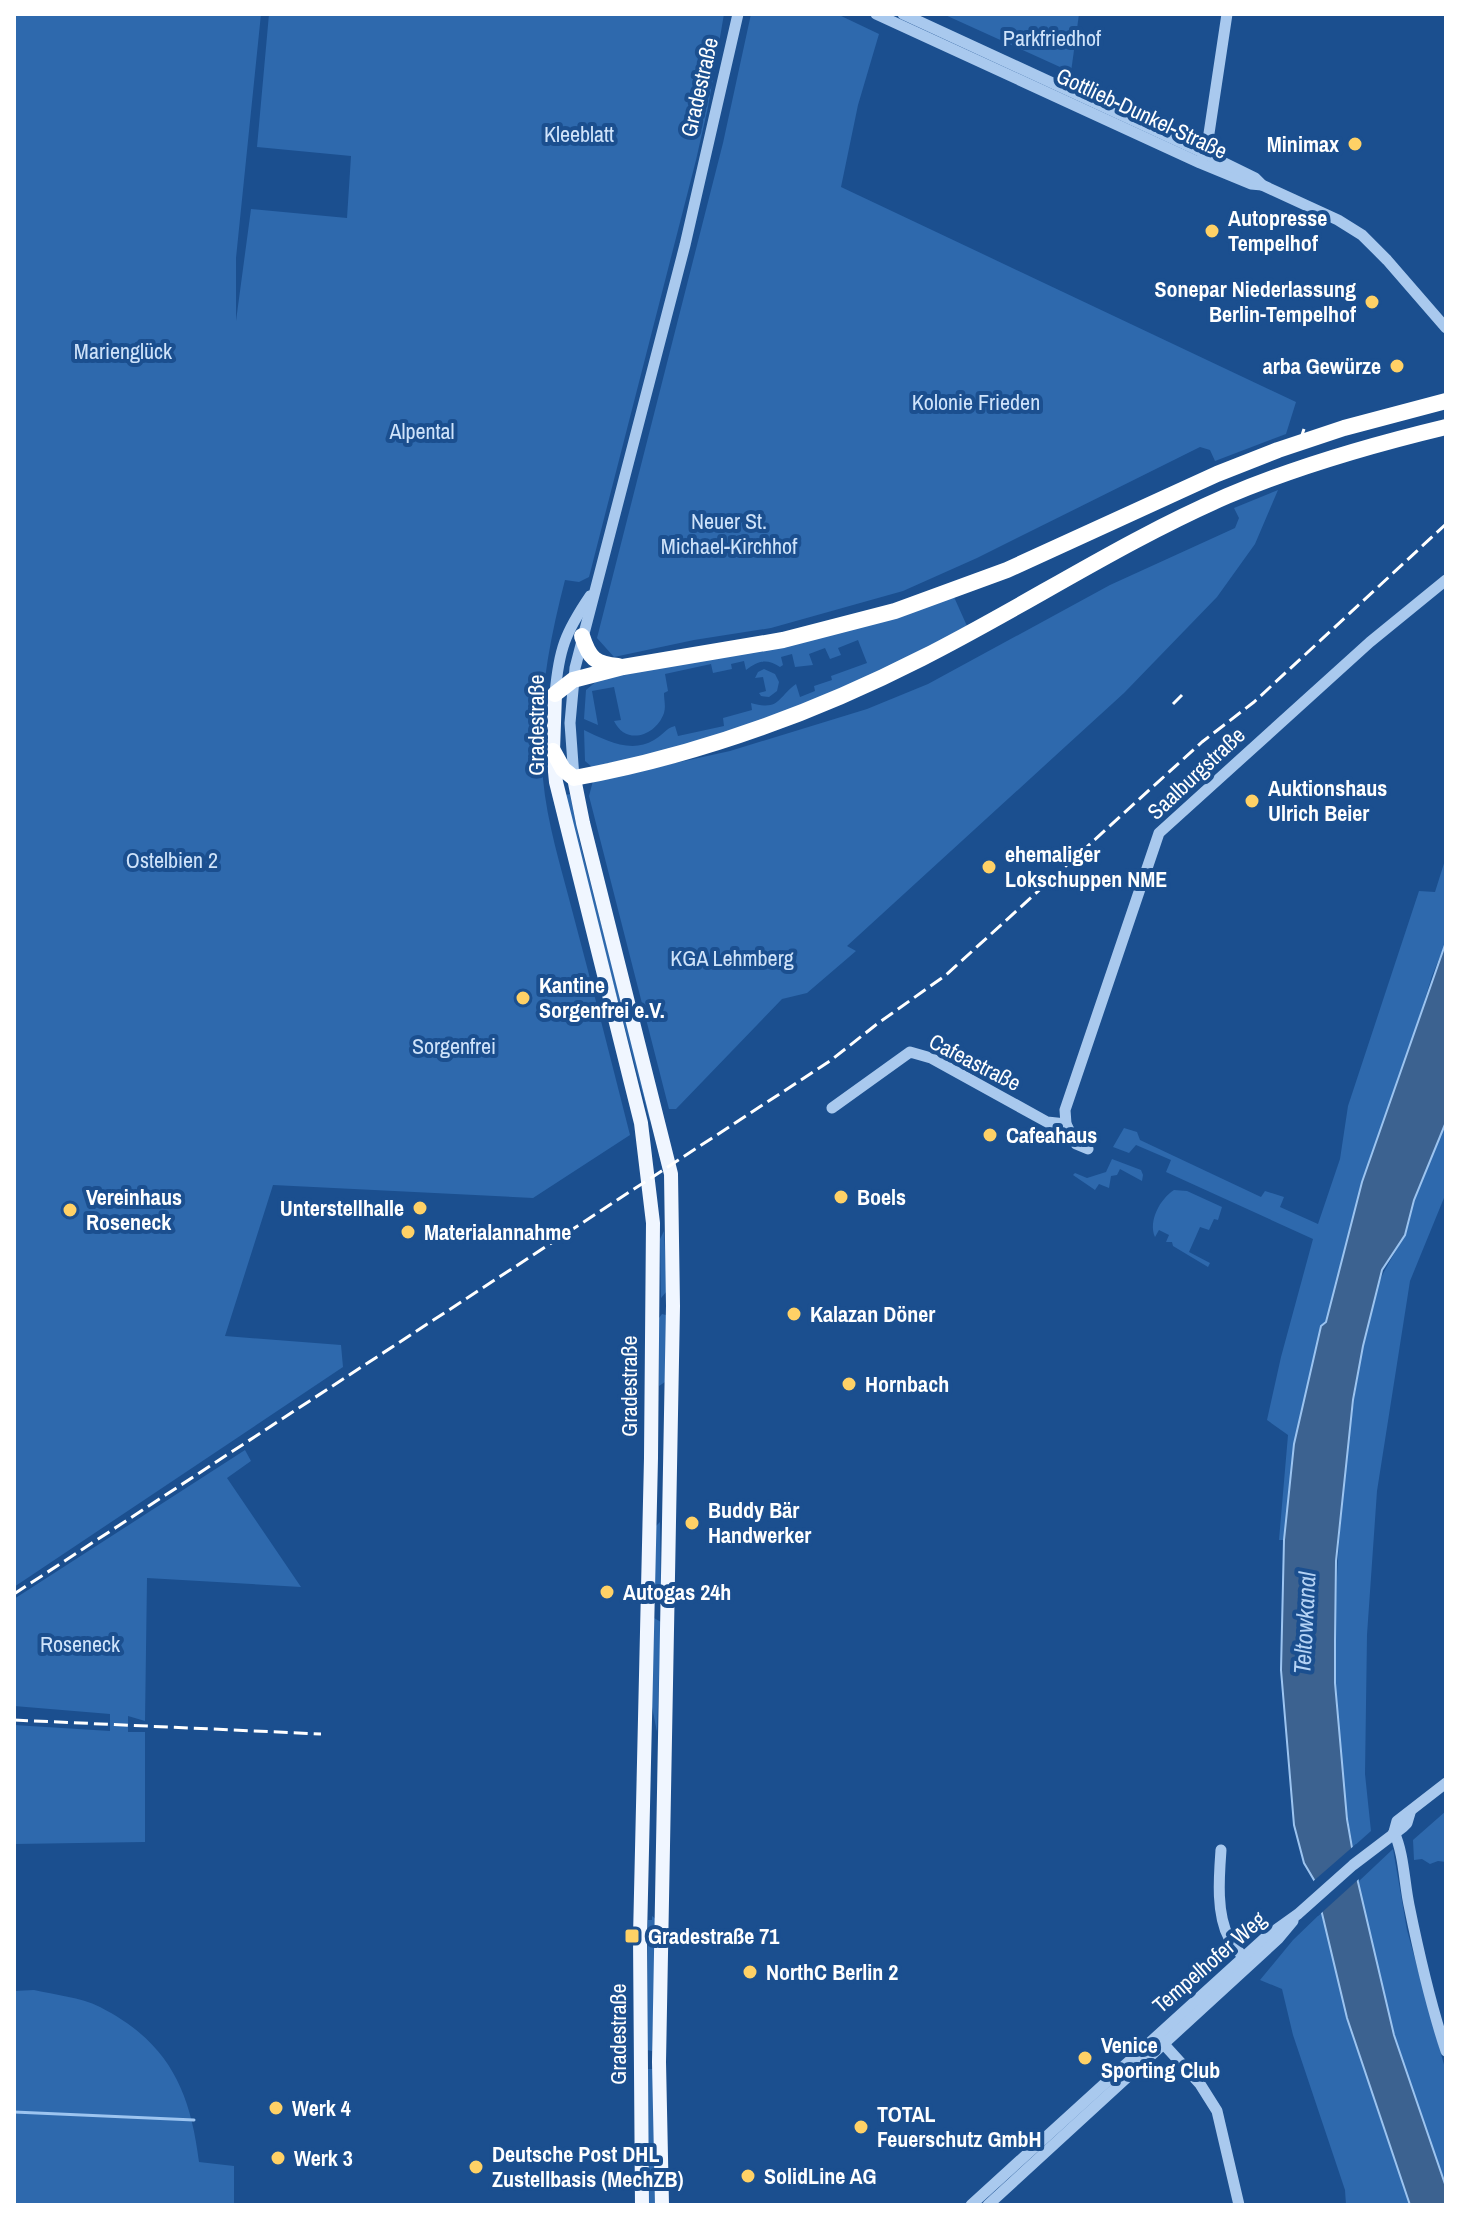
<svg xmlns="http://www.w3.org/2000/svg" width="1460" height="2219" viewBox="0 0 1460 2219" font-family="'Archivo Narrow',sans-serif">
<rect width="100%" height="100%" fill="#1b4f8f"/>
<!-- green -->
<g fill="#2e69ad">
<path d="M14,14H261L236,258V321L251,209L347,218L351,156L257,147L269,14H724L708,107L696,160L589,577L579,582L565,580C548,646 536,711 543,779C547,823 561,867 572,910C592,985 611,1060 630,1135L533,1198L273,1185L225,1336L341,1345L343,1367L14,1587Z"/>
<path d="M751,14H837L879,34L858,105L841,187L1296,402L1286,434L1215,461L1210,450L1200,447L977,558L903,591L771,628L694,640L614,657L597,638L723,143Z"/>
<path d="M943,14H1079L1071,72Z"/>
<path d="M1278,490L1255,544L1217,597L1124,693L847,946L856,951L807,993L782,999L676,1109H669L589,796L593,781L730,751L867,709L928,684L1110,585L1235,528L1239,518L1234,508Z"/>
<path d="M954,597L967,626C878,675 784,717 687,745C656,754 623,760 592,767L585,761L584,730C605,740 631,754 654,740C663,735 666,728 675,726L678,736L724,726L723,718L752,710L751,703C780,711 777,698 796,684L800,697L815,691L814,686L832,680L831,676L867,663L858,640L838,648L841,655L830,659L825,648L809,654L813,665L795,667L792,654L781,657L783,665L780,667C766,658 758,661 746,670L744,661L731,664L732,669L713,673L711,664L665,674L668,691L664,693C664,700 666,706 664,713C656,736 626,746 614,721L621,720L614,687L592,691L598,725L584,719L586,690L598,680Z"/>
<path d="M764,669L775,674L779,682L777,691L769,697L761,696L759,693L766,691L763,677L755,678L758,672Z"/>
<path d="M570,794L579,839L651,1115L650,1122L575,840L566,795Z"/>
<path d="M1446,857V942L1432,976L1326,1322L1321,1326L1294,1444L1284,1540H1279L1288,1435L1267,1420L1281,1357L1313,1239L1166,1172L1171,1160L1136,1145L1129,1153L1113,1147L1124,1128L1137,1132L1140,1140L1261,1197L1265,1191L1284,1197L1280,1207L1318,1224L1340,1159L1348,1106L1419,891L1435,892Z"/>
<path d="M1446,1122V1193L1410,1281L1377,1491L1367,1635L1365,1774L1371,1831L1353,1847C1329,1725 1332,1590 1346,1467C1352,1409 1360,1351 1375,1295C1381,1272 1394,1256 1404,1236C1410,1225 1411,1212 1414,1201C1423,1174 1435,1148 1446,1122Z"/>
<path d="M1112,1159L1141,1170L1143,1175L1142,1181L1120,1169L1117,1175L1111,1176L1109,1188L1099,1184L1095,1190L1073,1175L1075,1173L1087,1178L1106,1172Z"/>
<path d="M1174,1190L1187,1191L1222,1207L1218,1220L1214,1219L1209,1230L1200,1227L1189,1252L1210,1263L1208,1267L1173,1246L1172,1242H1166L1169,1235L1159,1230L1155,1237C1148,1221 1160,1199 1174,1190Z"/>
<path d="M664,1231L667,1291L661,1298L660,1239Z"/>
<path d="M662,1314L666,1315L665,1382L659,1386V1318Z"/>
<path d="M245,1450L251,1461L227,1478L301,1587L147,1578L145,1721L128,1716V1732H145V1842L14,1844V1725L110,1731V1714L14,1706V1599Z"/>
<path d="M660,1522L661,1595L655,1599V1527Z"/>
<path d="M654,1618L661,1622L657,1732L651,1702Z"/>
<path d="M1446,1811V1862L1438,1861L1430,1864L1422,1859L1414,1860L1413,1840Z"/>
<path d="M1393,1849L1407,1930L1446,2072V2187L1394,2035L1358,1882Z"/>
<path d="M1321,1913L1377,2109L1410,2205H1346L1345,2190L1293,2035L1282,1989L1260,1980L1293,1940Z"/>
<path d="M652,1916L656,1919L652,2051L647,2050L648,1920H652Z"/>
<path d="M34,1990C55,1995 80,1997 100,2007C168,2042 190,2089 199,2162L234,2166V2205H14V1991Z"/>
<path d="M646,2069H654L656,2205H649Z"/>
</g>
<!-- water -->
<path fill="#3c6290" stroke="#9cc4f0" stroke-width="2" d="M1446,942V1122L1414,1200L1405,1235L1382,1270L1363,1346L1353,1400L1336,1561L1335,1640V1683L1347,1819L1358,1882L1394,2035L1446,2187V2205H1410L1347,2018L1314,1880L1304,1863L1294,1825L1281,1670L1284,1540L1294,1444L1321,1326L1326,1322L1362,1182Z"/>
<!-- pier -->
<path fill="#1b4f8f" d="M1356,1844L1361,1877L1318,1916L1310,1884Z"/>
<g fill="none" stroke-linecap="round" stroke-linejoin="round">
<!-- stream -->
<path stroke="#9cc4f0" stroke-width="3" d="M14,2112L194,2120"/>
<!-- minor -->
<g stroke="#a9c9ee" stroke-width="11">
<path d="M876,14L1200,163L1251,184L1262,185"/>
<path d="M903,14L1204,153L1255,178L1262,185L1338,220L1362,235L1387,260L1446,328"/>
<path d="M1202,159L1208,140L1227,14"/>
<path d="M555,694C559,649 565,633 590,596"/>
<path d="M574,778L570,723L575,668L685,245L738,14"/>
<path d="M832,1108L910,1052L931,1058L1047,1122L1066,1124"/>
<path d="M1088,1149L1076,1144L1066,1124L1065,1110L1159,833L1370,642L1446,580"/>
<path d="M1394,1832C1404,1854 1404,1881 1409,1905C1419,1954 1430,2003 1446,2051"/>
<path d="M1394,1832L1397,1821L1446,1783"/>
<path d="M1221,1850C1219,1877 1216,1914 1229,1938C1233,1947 1242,1955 1249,1963"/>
<path d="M1160,2040L1200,2084L1217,2111L1239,2205"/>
<path d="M971,2205L1267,1936L1298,1914L1353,1865L1403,1827L1407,1823L1410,1813"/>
<path d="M988,2205L1278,1939L1293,1921"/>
</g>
<!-- major -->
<g stroke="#f0f6ff" stroke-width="14">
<path d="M555,694L553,751L556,782L641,1123L653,1223L651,1458L640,1937L642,2205"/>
<path d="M574,778L583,823L671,1174L673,1306L659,2062L662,2205"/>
</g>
<!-- highway -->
<g stroke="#fff" stroke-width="16">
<path d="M582,636C589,658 595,664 618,666"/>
<path d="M555,694L573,680L623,667L783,640L895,611L1007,570L1217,474L1278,450L1344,428L1446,401"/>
<path d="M553,751L563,769L574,778C695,756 812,714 922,658C1025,606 1121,542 1227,496C1298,466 1371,445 1446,427"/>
</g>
<!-- rail -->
<g stroke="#fff" stroke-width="3" stroke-dasharray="14 6" stroke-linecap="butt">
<path d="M1302,435L1304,429"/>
<path d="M1173,704L1182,695"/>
<path d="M14,1594L830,1061L877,1024L946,975L1202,742L1254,702L1446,524"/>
<path d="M14,1720L321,1734"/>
</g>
</g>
<!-- markers -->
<g fill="#ffd166" stroke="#1b4f8f" stroke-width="3">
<circle cx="1355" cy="144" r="8"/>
<circle cx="1212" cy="231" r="8"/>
<circle cx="1372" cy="302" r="8"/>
<circle cx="1397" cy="366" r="8"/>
<circle cx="1252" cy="801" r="8"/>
<circle cx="989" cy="867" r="8"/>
<circle cx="523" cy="998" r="8"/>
<circle cx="990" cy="1135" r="8"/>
<circle cx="841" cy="1197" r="8"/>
<circle cx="420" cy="1208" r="8"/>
<circle cx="70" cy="1210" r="8"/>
<circle cx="408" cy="1232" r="8"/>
<circle cx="794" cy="1314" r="8"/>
<circle cx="849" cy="1384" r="8"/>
<circle cx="692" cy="1523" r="8"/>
<circle cx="607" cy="1592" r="8"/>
<rect x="624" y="1928" width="16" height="16" rx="4"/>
<circle cx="750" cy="1972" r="8"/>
<circle cx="1085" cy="2058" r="8"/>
<circle cx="276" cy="2108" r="8"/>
<circle cx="861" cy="2127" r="8"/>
<circle cx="278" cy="2158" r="8"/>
<circle cx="476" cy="2167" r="8"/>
<circle cx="748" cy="2176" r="8"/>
</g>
<g text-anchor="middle" stroke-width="8" stroke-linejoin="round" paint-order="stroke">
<!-- park labels -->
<g font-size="22" fill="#cfe3fa" stroke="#1b4f8f">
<text x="1052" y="46">Parkfriedhof</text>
<text x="579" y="142">Kleeblatt</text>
<text x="123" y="359">Marienglück</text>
<text x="976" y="410">Kolonie Frieden</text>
<text x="422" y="439">Alpental</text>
<text x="729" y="529">Neuer St.<tspan x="729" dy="25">Michael-Kirchhof</tspan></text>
<text x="172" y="868">Ostelbien 2</text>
<text x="732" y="966">KGA Lehmberg</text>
<text x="454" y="1054">Sorgenfrei</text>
<text x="80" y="1652">Roseneck</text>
</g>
<!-- street labels -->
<g font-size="22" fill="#fff" stroke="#1b4f8f">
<text transform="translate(699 87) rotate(-77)" y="8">Gradestraße</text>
<text transform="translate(1142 113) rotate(25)" y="8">Gottlieb-Dunkel-Straße</text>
<text transform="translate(536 725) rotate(-90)" y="8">Gradestraße</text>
<text transform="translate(1196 773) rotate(-43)" y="8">Saalburgstraße</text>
<text transform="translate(975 1062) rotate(27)" y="8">Cafeastraße</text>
<text transform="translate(629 1386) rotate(-90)" y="8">Gradestraße</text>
<text transform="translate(1209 1962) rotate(-41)" y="8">Tempelhofer Weg</text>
<text transform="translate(618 2034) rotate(-90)" y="8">Gradestraße</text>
</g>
<!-- poi labels -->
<g font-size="22" font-weight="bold" fill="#fff" stroke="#1b4f8f" text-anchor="start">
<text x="1339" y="152" text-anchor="end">Minimax</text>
<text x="1228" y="226">Autopresse<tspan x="1228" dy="25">Tempelhof</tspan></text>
<text x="1356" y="297" text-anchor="end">Sonepar Niederlassung<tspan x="1356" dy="25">Berlin-Tempelhof</tspan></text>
<text x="1381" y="374" text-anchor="end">arba Gewürze</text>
<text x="1268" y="796">Auktionshaus<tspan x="1268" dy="25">Ulrich Beier</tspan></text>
<text x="1005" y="862">ehemaliger<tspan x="1005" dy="25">Lokschuppen NME</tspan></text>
<text x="539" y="993">Kantine<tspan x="539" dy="25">Sorgenfrei e.V.</tspan></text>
<text x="1006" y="1143">Cafeahaus</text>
<text x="86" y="1205">Vereinhaus<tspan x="86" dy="25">Roseneck</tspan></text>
<text x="857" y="1205">Boels</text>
<text x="404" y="1216" text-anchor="end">Unterstellhalle</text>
<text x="424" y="1240">Materialannahme</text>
<text x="810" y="1322">Kalazan Döner</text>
<text x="865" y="1392">Hornbach</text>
<text x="708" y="1518">Buddy Bär<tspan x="708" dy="25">Handwerker</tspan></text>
<text x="623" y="1600">Autogas 24h</text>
<text x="648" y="1944">Gradestraße 71</text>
<text x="766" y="1980">NorthC Berlin 2</text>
<text x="1101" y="2053">Venice<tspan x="1101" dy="25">Sporting Club</tspan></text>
<text x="292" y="2116">Werk 4</text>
<text x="877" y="2122">TOTAL<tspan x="877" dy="25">Feuerschutz GmbH</tspan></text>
<text x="492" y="2162">Deutsche Post DHL<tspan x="492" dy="25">Zustellbasis (MechZB)</tspan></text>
<text x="294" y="2166">Werk 3</text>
<text x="764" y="2184">SolidLine AG</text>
</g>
<!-- water labels -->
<g font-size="24" font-style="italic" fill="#b5d3f5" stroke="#1b4f8f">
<text transform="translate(1305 1623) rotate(-87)" y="8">Teltowkanal</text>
</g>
</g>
<!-- border -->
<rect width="1460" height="2219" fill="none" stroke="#ffffff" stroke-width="32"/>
</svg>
